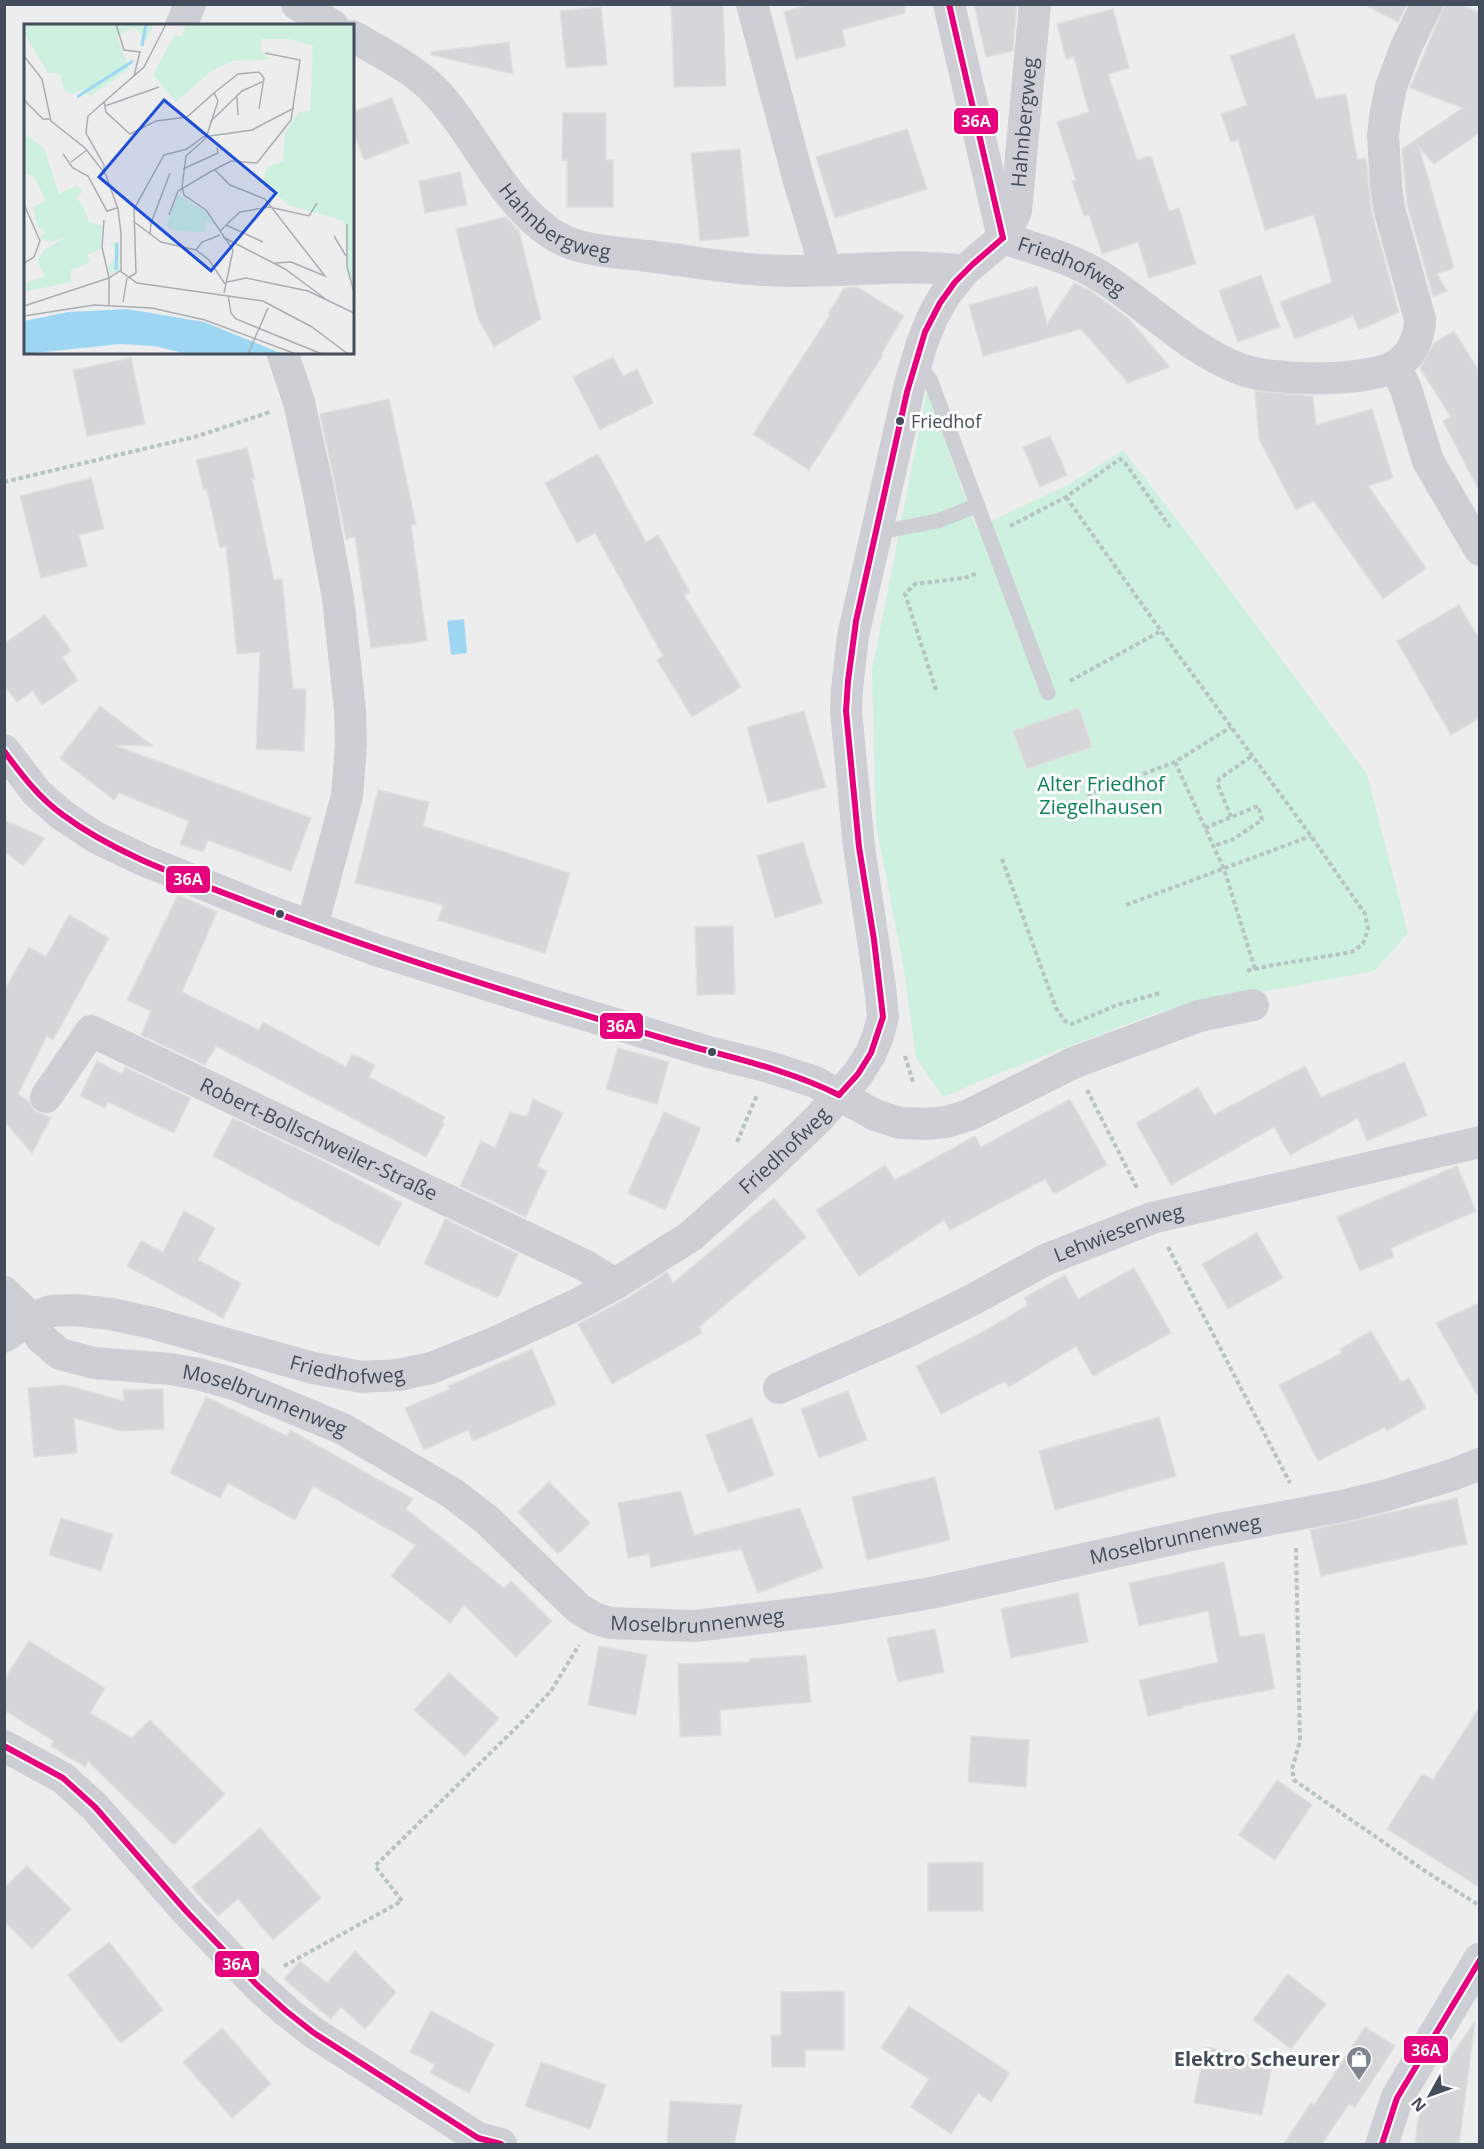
<svg xmlns="http://www.w3.org/2000/svg" width="1484" height="2149" viewBox="0 0 1484 2149" font-family="'Open Sans',sans-serif">
<rect width="100%" height="100%" fill="#eeeded"/>
<!-- green -->
<path fill="#cef0df" d="M927,391L976,528L1068,485L1123,450L1191,538L1367,774L1408,933L1374,971L1175,1008L1151,1015L1002,1072L943,1097L916,1058L904,970L876,824L872,670Z"/>
<!-- water -->
<path fill="#9ed7f3" d="M464,619L467,653L451,655L447,621Z"/>
<!-- building -->
<g fill="#d6d6d9" stroke="#dfdfe0" stroke-width="1.5">
<path d="M671,4H723L726,86L674,87Z"/>
<path d="M812,4H904L905,13L842,30L846,46L796,59L784,12Z"/>
<path d="M974,4H1017L1013,51L986,57Z"/>
<path d="M1364,4H1407L1398,22Z"/>
<path d="M1445,4H1460L1479,13V133L1434,164L1419,147L1454,268L1437,274L1447,291L1433,297L1407,204L1402,149L1463,108L1410,88Z"/>
<path d="M601,7L607,65L566,68L560,11Z"/>
<path d="M1113,9L1129,68L1108,74L1137,160L1151,156L1169,211L1179,208L1196,264L1149,278L1138,242L1102,254L1089,215L1084,216L1072,181L1076,180L1057,122L1089,112L1074,57L1066,59L1057,24Z"/>
<path d="M1294,34L1316,99L1346,94L1357,159H1366L1372,213L1399,312L1359,330L1353,316L1295,339L1280,302L1332,282L1314,215L1265,230L1238,140L1231,142L1221,114L1247,105L1230,56Z"/>
<path d="M509,42L513,74L431,55V52Z"/>
<path d="M392,98L409,143L364,160L352,129V112Z"/>
<path d="M563,113H606V160H613V207H567V160H562Z"/>
<path d="M907,129L927,189L835,218L816,157Z"/>
<path d="M740,149L749,236L700,241L691,153Z"/>
<path d="M460,172L467,205L425,213L419,181Z"/>
<path d="M506,217L519,231L541,319L494,347L478,318L456,229Z"/>
<path d="M1261,275L1280,327L1238,342L1219,291Z"/>
<path d="M1074,283L1091,291L1129,319L1170,367L1128,383L1081,329L983,356L969,305L1037,286L1047,324Z"/>
<path d="M857,287L904,316L881,354L883,355L809,470L753,434L830,315L828,314L844,288Z"/>
<path d="M1454,331L1479,371V490L1443,421L1451,417L1420,368L1434,343Z"/>
<path d="M613,357L623,376L637,369L653,403L600,430L573,377Z"/>
<path d="M131,358L145,424L87,436L73,370Z"/>
<path d="M1255,391L1313,396L1316,425L1372,409L1393,478L1368,486L1426,568L1383,599L1314,501L1296,510L1259,439Z"/>
<path d="M389,399L416,524L411,525L427,641L371,648L355,537L346,539L320,414Z"/>
<path d="M1050,436L1067,475L1040,487L1023,447Z"/>
<path d="M247,448L255,479H252L274,580L282,579L293,689H306L304,751L256,749L260,652L237,654L226,546L220,548L207,489L204,490L196,460Z"/>
<path d="M598,454L646,542L658,535L690,592L684,595L741,687L692,717L657,660L663,656L595,533L577,543L545,483Z"/>
<path d="M91,478L104,529L79,535L87,566L41,578L20,496Z"/>
<path d="M1459,605L1479,639V718L1451,735L1397,641Z"/>
<path d="M45,615L71,651L62,657L78,680L42,705L33,691L17,702L4,685V644Z"/>
<path d="M100,706L153,746L114,745L311,818L291,871L208,840L203,852L180,844L189,821L119,793L114,800L60,758Z"/>
<path d="M1079,708L1092,747L1027,769L1013,731Z"/>
<path d="M804,711L826,787L768,803L747,727Z"/>
<path d="M378,790L429,802L423,826L570,873L545,953L438,920L443,905L355,883Z"/>
<path d="M4,820L45,838L23,866L4,851Z"/>
<path d="M803,842L822,903L775,918L757,856Z"/>
<path d="M178,895L217,912L182,992L259,1030L263,1022L346,1067L352,1054L375,1065L369,1077L445,1117L442,1123L444,1124L426,1157L216,1046L205,1065L141,1035L151,1011L127,1000Z"/>
<path d="M69,915L109,938L53,1040L47,1036L18,1094L29,1102L35,1111L51,1118L32,1153L4,1121V991L29,947L46,957Z"/>
<path d="M733,926L735,994L697,995L695,927Z"/>
<path d="M618,1048L669,1062L657,1104L606,1089Z"/>
<path d="M97,1061L122,1074L125,1067L190,1098L174,1133L108,1102L105,1108L80,1096Z"/>
<path d="M1404,1062L1427,1115L1367,1141L1358,1118L1290,1155L1274,1127L1171,1185L1136,1123L1198,1087L1214,1115L1305,1066L1321,1097Z"/>
<path d="M533,1099L563,1113L537,1166L547,1171L526,1217L460,1186L481,1141L495,1148L510,1112L527,1117Z"/>
<path d="M1070,1099L1107,1165L1054,1194L1045,1179L950,1230L944,1220L859,1276L816,1210L885,1165L895,1180L975,1136L981,1147Z"/>
<path d="M664,1112L701,1128L665,1210L628,1193Z"/>
<path d="M233,1118L323,1161L402,1203L379,1246L213,1156Z"/>
<path d="M1457,1166L1476,1211L1391,1248L1394,1257L1360,1271L1337,1217Z"/>
<path d="M774,1198L806,1237L699,1327L702,1333L612,1384L578,1324L624,1300L667,1272L673,1283Z"/>
<path d="M184,1211L215,1228L198,1260L241,1283L223,1318L127,1266L141,1241L163,1252Z"/>
<path d="M445,1219L518,1254L498,1298L424,1264Z"/>
<path d="M1257,1233L1283,1278L1228,1309L1202,1264Z"/>
<path d="M1134,1268L1171,1333L1093,1376L1076,1346L1009,1387L1005,1381L941,1414L916,1366L981,1333L1028,1305L1024,1298L1065,1275L1078,1299Z"/>
<path d="M1479,1303V1398L1436,1323Z"/>
<path d="M1371,1331L1401,1382L1409,1378L1426,1408L1387,1431L1385,1427L1318,1461L1279,1385L1342,1353L1340,1349Z"/>
<path d="M532,1349L556,1404L473,1441L468,1430L424,1450L405,1408L450,1389L448,1386Z"/>
<path d="M65,1385L124,1401L123,1390L163,1389L164,1429L121,1431L74,1418L77,1453L34,1457L28,1388Z"/>
<path d="M848,1391L867,1440L819,1458L801,1409Z"/>
<path d="M206,1397L287,1436L290,1430L413,1499L406,1509L504,1588L511,1581L552,1621L516,1657L464,1605L450,1623L391,1576L416,1545L313,1486L295,1520L228,1483L220,1498L170,1473Z"/>
<path d="M1159,1417L1176,1476L1055,1510L1039,1451Z"/>
<path d="M752,1418L774,1475L728,1493L706,1435Z"/>
<path d="M935,1477L950,1540L867,1560L852,1497Z"/>
<path d="M549,1482L590,1523L558,1554L518,1512Z"/>
<path d="M681,1491L694,1535L800,1508L823,1568L758,1593L741,1549L651,1567L649,1554L628,1558L618,1503Z"/>
<path d="M1457,1498L1467,1544L1321,1576L1310,1530Z"/>
<path d="M61,1518L113,1534L101,1571L49,1555Z"/>
<path d="M1224,1562L1240,1637L1264,1633L1275,1689L1183,1706V1708L1148,1716L1139,1680L1218,1662L1208,1611L1139,1626L1129,1583Z"/>
<path d="M1078,1593L1088,1642L1011,1658L1001,1609Z"/>
<path d="M935,1629L944,1672L898,1682L887,1638Z"/>
<path d="M29,1641L105,1688L90,1713L131,1738L150,1720L225,1794L174,1845L88,1761L85,1767L51,1746L54,1741L4,1710V1680Z"/>
<path d="M599,1646L647,1655L636,1715L588,1705Z"/>
<path d="M806,1655L811,1702L720,1710L721,1735L680,1737L678,1664L749,1662V1659Z"/>
<path d="M449,1673L499,1718L465,1756L414,1710Z"/>
<path d="M1479,1708V1887L1387,1829L1422,1774L1433,1780Z"/>
<path d="M971,1736L1029,1740L1026,1787L968,1782Z"/>
<path d="M1277,1780L1312,1805L1275,1860L1239,1835Z"/>
<path d="M260,1828L321,1898L273,1940L238,1899L218,1916L192,1887Z"/>
<path d="M983,1862V1911H928V1863Z"/>
<path d="M27,1866L71,1909L32,1949L4,1921V1888Z"/>
<path d="M109,1942L163,2010L121,2043L68,1975Z"/>
<path d="M355,1951L396,1992L365,2029L341,2007L331,2019L284,1979L300,1961L327,1983Z"/>
<path d="M1288,1974L1326,2004L1291,2049L1253,2020Z"/>
<path d="M844,1991V2050H805V2067H772L771,2035H781V1992Z"/>
<path d="M909,2006L1010,2073L991,2102L978,2093L951,2134L911,2107L929,2079L881,2048Z"/>
<path d="M431,2011L494,2044L469,2093L430,2073L435,2064L410,2052Z"/>
<path d="M1475,2021L1459,2145H1415L1418,2119L1439,2075Z"/>
<path d="M1365,2027L1395,2046L1355,2107L1349,2104L1321,2145H1283L1311,2103L1314,2105Z"/>
<path d="M222,2028L271,2084L232,2118L183,2062Z"/>
<path d="M1205,2047L1273,2060L1262,2115L1194,2103Z"/>
<path d="M541,2062L606,2085L590,2129L525,2106Z"/>
<path d="M670,2101L742,2105L734,2145H667Z"/>
</g>
<g fill="none" stroke-linecap="round" stroke-linejoin="round">
<!-- path -->
<g stroke="#b7c4c2" stroke-width="4" stroke-dasharray="4.5 3" stroke-linecap="butt">
<path d="M4,482L198,436L270,412"/>
<path d="M1066,497L1161,631L1311,836L1365,914L1368,929L1363,944L1352,952L1268,966L1246,971"/>
<path d="M1010,526L1066,497L1120,459L1125,463L1170,527"/>
<path d="M1070,681L1161,631"/>
<path d="M936,690L905,594L915,584L964,578L978,573"/>
<path d="M1175,762L1224,869L1255,969"/>
<path d="M1087,795L1175,762L1231,727"/>
<path d="M1231,817L1218,785L1219,779L1252,756"/>
<path d="M1205,828L1258,806L1262,820L1232,840L1213,846"/>
<path d="M1002,859L1056,1008L1065,1021L1072,1024L1117,1005L1160,993"/>
<path d="M1126,905L1311,836"/>
<path d="M905,1056L913,1082"/>
<path d="M1087,1090L1138,1190"/>
<path d="M737,1142L757,1095"/>
<path d="M1168,1247L1290,1483"/>
<path d="M1296,1548L1300,1741L1292,1769L1294,1780L1425,1871L1480,1906"/>
<path d="M284,1966L402,1901L375,1866L524,1720L551,1691L579,1645"/>
</g>
<!-- lane -->
<g stroke="#cdcfd4" stroke-width="15">
<path d="M916,362L930,379L1048,693"/>
<path d="M876,533L937,521L976,506"/>
</g>
<!-- street -->
<g stroke="#cdcfd4" stroke-width="32">
<path d="M297,4L333,26"/>
<path d="M752,4L799,181L826,270"/>
<path d="M949,4L1003,238"/>
<path d="M181,26L190,4"/>
<path id="s1" d="M352,36C380,52 409,66 432,88C475,132 498,196 549,232C577,252 615,252 648,256C697,262 748,272 797,271C853,271 908,263 964,271"/>
<path id="s2" d="M1003,238C1036,249 1071,258 1100,276C1147,305 1188,349 1240,369C1271,381 1369,383 1396,365C1412,356 1420,336 1420,319L1389,208L1386,185L1383,135L1385,117L1391,87L1406,47L1427,4"/>
<path d="M282,352L299,402L318,489L338,598L350,710L351,745L347,796L312,926"/>
<path d="M1395,366L1406,389L1428,461L1480,550"/>
<path d="M4,750L37,793L62,815L95,837L143,860L272,912L379,951L539,1001L709,1052L769,1067L815,1082L875,1115L900,1123L926,1124L946,1122L969,1115L1073,1063L1199,1016L1253,1005"/>
<path id="s3" d="M46,1097L91,1031L584,1265L615,1284"/>
<path id="s4" d="M4,1292L31,1318L41,1338L60,1354L94,1363L170,1369L198,1374L234,1384L343,1429L452,1493L486,1519L578,1608L594,1618L610,1623L695,1626L834,1609L931,1593L1214,1530L1342,1506L1387,1495L1452,1475L1480,1464"/>
<path id="s5" d="M4,1337L31,1318L51,1311L75,1310L111,1314L152,1323L313,1368L362,1377L398,1375L431,1368L496,1342L578,1304L615,1284L691,1236L769,1166L818,1119L858,1074L871,1053L878,1036L883,1017L880,987L859,847L846,711L847,689L853,636L910,384L922,343L933,316L945,295L964,271L1003,238L1016,211L1035,4"/>
<path id="s6" d="M779,1388L905,1333L972,1300L1045,1260L1152,1218L1480,1142"/>
<path d="M4,1746L63,1778L95,1807L187,1912L257,1985L286,2011L314,2033L478,2138L501,2144"/>
</g>
<!-- secondary -->
<path stroke="#cccfd4" stroke-width="33" d="M1382,2144L1397,2098L1480,1959"/>
<defs>
<g id="bus-1">
<path d="M949,4L1003,238"/>
<path d="M4,751C21,774 39,798 63,815C117,855 183,877 245,901C384,955 526,998 669,1040C727,1057 785,1068 839,1095"/>
<path d="M839,1095L858,1074L871,1053L883,1017L874,940L859,847L846,711L848,681L856,621L907,392L925,332L940,303L955,282L973,264L1003,238"/>
<path d="M4,1746L63,1778L95,1807L187,1912L257,1985L286,2011L314,2033L478,2138L501,2144"/>
<path d="M1382,2144L1397,2098L1480,1960"/>
</g>
</defs>
<!-- bus-1 casing -->
<use href="#bus-1" stroke="#fff" stroke-width="10"/>
<!-- bus-1 -->
<use href="#bus-1" stroke="#e5007d" stroke-width="6"/>
</g>
<!-- icons -->
<defs>
<symbol id="shop-pin" viewBox="-11 -11 22 30"><path d="M0 17L-7.5 6A9.5 9.5 0 1 1 7.5 6Z" fill="#7f858e" stroke="#fff"/><path d="M-5-2.5h2.3a2.7 3.5 0 0 1 5.4 0H5L5.5 6h-11ZM-1.5-2.5h3a1.5 2.3 0 0 0-3 0Z" fill="#fff"/></symbol>
</defs>
<g fill-rule="evenodd">
<use href="#shop-pin" x="1344" y="2044" width="30" height="40"/>
</g>
<!-- markers -->
<g fill="#434d5b" stroke="#fff" stroke-width="2">
<circle cx="900" cy="421" r="5"/>
<circle cx="280" cy="914" r="5"/>
<circle cx="712" cy="1052" r="5"/>
</g>
<g text-anchor="middle" stroke-width="6" stroke-linejoin="round" paint-order="stroke">
<!-- bus labels -->
<g font-size="18" fill="#434d5b" stroke="#fff" text-anchor="start">
<text x="911" y="428">Friedhof</text>
</g>
<!-- street labels -->
<g font-size="20" fill="#434d5b" stroke="#fff">
<text dy="7" stroke="none"><textPath href="#s5" startOffset="1970">Hahnbergweg</textPath></text>
<text dy="7" stroke="none"><textPath href="#s1" startOffset="282">Hahnbergweg</textPath></text>
<text dy="7" stroke="none"><textPath href="#s2" startOffset="74">Friedhofweg</textPath></text>
<text dy="7" stroke="none"><textPath href="#s3" startOffset="332">Robert-Bollschweiler-Straße</textPath></text>
<text dy="7" stroke="none"><textPath href="#s5" startOffset="862">Friedhofweg</textPath></text>
<text dy="7" stroke="none"><textPath href="#s6" startOffset="374">Lehwiesenweg</textPath></text>
<text dy="7" stroke="none"><textPath href="#s5" startOffset="358">Friedhofweg</textPath></text>
<text dy="7" stroke="none"><textPath href="#s4" startOffset="296">Moselbrunnenweg</textPath></text>
<text dy="7" stroke="none"><textPath href="#s4" startOffset="1286">Moselbrunnenweg</textPath></text>
<text dy="7" stroke="none"><textPath href="#s4" startOffset="800">Moselbrunnenweg</textPath></text>
</g>
<!-- park labels -->
<g font-size="20" fill="#0d8356" stroke="#fff">
<text x="1101" y="791">Alter Friedhof<tspan x="1101" dy="23">Ziegelhausen</tspan></text>
</g>
<!-- poi labels -->
<g font-size="20" font-weight="bold" fill="#434d5b" stroke="#fff" text-anchor="end">
<text x="1340" y="2066">Elektro Scheurer</text>
</g>
</g>
<!-- overview -->
<g transform="translate(24 24)">
<rect width="330" height="330" fill="#eeeded"/>
<path d="M0,0H130L122,17L111,3L93,12L105,45L66,72L59,66L46,70L39,64L36,50L24,49L0,9ZM162,0H330V261L324,251L320,197L264,181L239,158L243,143L259,137L261,109L275,88L286,87L289,22L265,15H237V27L246,35L208,37L187,47L152,78L129,51L150,11L157,13ZM0,109L20,124L35,170L53,161L59,167L52,174L60,183L65,198L78,202L77,225L63,231L66,238L47,246V258L0,268V260L21,252L13,237L19,227L44,212L29,218L17,216L16,212L22,209L19,204H14L9,183L22,177L10,153L0,149ZM154,171L179,186L191,201L182,197L180,208L152,207L142,202ZM95,218L96,245L86,251L84,243L91,233L90,223L85,219Z" fill="#cef0df"/>
<path d="M103,285L180,298L259,330H164L130,322L97,320L0,330V297L44,288Z" fill="#9ed7f3"/>
<path fill="none" stroke="#9ed7f3" stroke-width="3" d="M118,22L122,0M53,73L109,37M92,246L93,219"/>
<path fill="none" stroke="#aaadb3" stroke-width="1.5" d="M92,0L100,26L116,28L110,52M0,32L18,55L27,97L61,124L82,151L94,185L97,209V246L85,254M190,69L214,50L235,48L240,54L235,85M213,73L214,91M0,76L19,95H26M80,77L82,88L106,110L132,97L163,93L190,69L194,77L182,114M81,82L135,63M186,98L218,67L238,58M182,114L162,132L158,163L160,171L182,186L209,226L200,269M39,130L49,144L64,152L83,187L93,184M47,138L63,126M159,145L194,129L193,124M190,145L206,161L241,175L301,252L267,238L251,239M80,147V141L62,109L64,92L120,43L142,0M0,180L16,217L10,233L0,239M145,191L154,167L186,148L207,137L233,139L267,96L276,36L241,29M109,197L137,218L172,226L185,236L201,260M323,200V243L330,268M202,201L239,218M196,207L216,188L245,183L285,192L293,179M126,211L127,199L146,149M310,212L322,232M199,213L261,245L303,276M172,226L178,218L196,211M96,247L113,259L239,277L288,303L324,330M104,254L112,249L110,185L140,131L163,125L179,113L228,106L270,84M203,258L222,254L284,267L330,289M204,271L207,289L212,295L298,330M99,278L103,254M85,281V254M0,282L85,254L78,223L80,196M0,292L70,281L128,284L181,296L272,330M71,330H135M224,330L244,284"/>
<path fill="#1d4ed8" fill-opacity="0.15" stroke="#1d4ed8" stroke-width="3" d="M140,76L252,169L187,247L75,153Z"/>
<rect width="330" height="330" fill="none" stroke="#434d5b" stroke-width="3"/>
</g>
<g stroke="#fff" stroke-width="2">
<rect x="953" y="107" width="46" height="28" rx="6" fill="#e5007d"/>
<rect x="165" y="865" width="46" height="29" rx="6" fill="#e5007d"/>
<rect x="599" y="1012" width="45" height="28" rx="6" fill="#e5007d"/>
<rect x="214" y="1950" width="46" height="28" rx="6" fill="#e5007d"/>
<rect x="1403" y="2035" width="46" height="29" rx="6" fill="#e5007d"/>
</g>
<g font-size="16" text-anchor="middle" font-weight="bold" fill="#fff">
<text x="976" y="127">36A</text>
<text x="188" y="885">36A</text>
<text x="621" y="1032">36A</text>
<text x="237" y="1970">36A</text>
<text x="1426" y="2056">36A</text>
</g>
<!-- border -->
<rect width="1484" height="2149" fill="none" stroke="#434d5b" stroke-width="12"/>
<!-- north arrow -->
<g transform="translate(1430 2095) rotate(230)" stroke="#ffffff" stroke-width="4.5" paint-order="stroke">
<path d="M0-4.5L10 22L0 15L-10 22Z" fill="#434d5b"/>
<text y="-9" font-size="16" font-weight="bold" text-anchor="middle" fill="#434d5b">N</text>
</g>
</svg>
